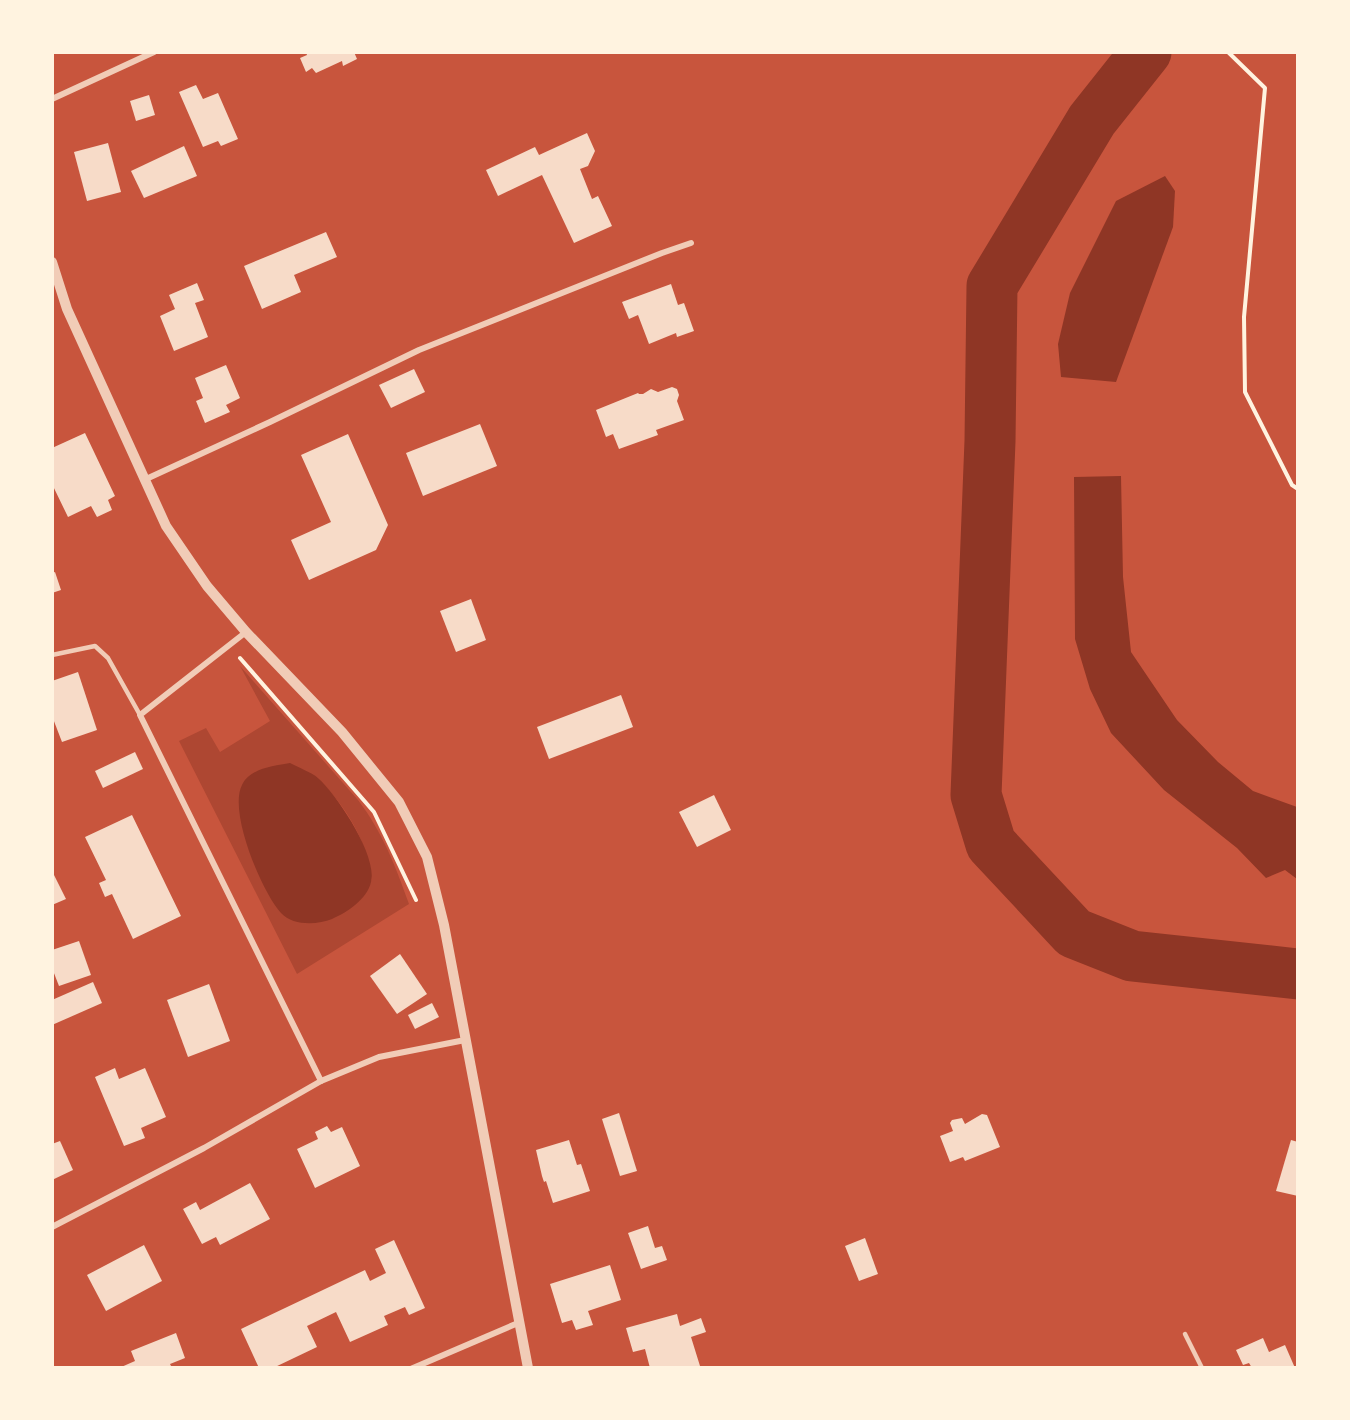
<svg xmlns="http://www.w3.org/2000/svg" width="1350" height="1420" viewBox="0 0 1350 1420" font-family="Mulish,sans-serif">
<rect width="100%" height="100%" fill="#c8553d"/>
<!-- green -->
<path fill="#ae4732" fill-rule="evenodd" d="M240,666L358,800C383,833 395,865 409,904L297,974L179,741L206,728L220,752L270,721ZM317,777C346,807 367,839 372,881Z"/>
<!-- water -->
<g fill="#8f3625">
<path d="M1165,176L1175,191L1173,227L1116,382L1061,377L1058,344L1070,293L1116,201Z"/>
<path d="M1121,476L1123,577L1131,652L1177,720L1218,762L1253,791L1297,807V879L1285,870L1266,878L1237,848L1164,790L1111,733L1090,689L1075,639L1074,477Z"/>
<path d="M290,763C299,768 311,772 318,778C337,795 378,856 371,882C367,899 348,912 332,919C317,925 293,926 281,913C262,892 228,812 242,785C250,768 274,766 290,763Z"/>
</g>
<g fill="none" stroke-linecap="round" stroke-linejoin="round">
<!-- river -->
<path stroke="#8f3625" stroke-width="51" d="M1146,52L1092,120L992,286L990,441L976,795L991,844L1074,933L1132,956L1298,974"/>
</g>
<!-- building -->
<g fill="#f7dbc8">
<path d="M306,52H354L357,59L343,66L342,61L316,73L312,68L306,72L300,58L307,55Z"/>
<path d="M196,85L203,99L218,93L238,139L221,146L218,141L203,147L179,92Z"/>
<path d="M149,95L155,115L136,121L130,101Z"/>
<path d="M587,133L595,151L588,166L580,169L592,199L598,196L612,226L574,243L542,175L498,196L486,170L535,147L539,155Z"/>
<path d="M108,143L121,192L87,201L74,152Z"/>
<path d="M184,146L197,176L144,198L131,171Z"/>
<path d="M326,232L337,257L294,275L301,292L262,309L244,266Z"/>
<path d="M197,283L204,300L195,303L208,337L174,351L160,316L175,309L169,295Z"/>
<path d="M671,284L678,305L684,303L694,331L677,337L676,333L649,344L638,315L629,319L622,302Z"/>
<path d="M226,365L240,398L226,405L230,412L205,423L196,401L203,398L195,378Z"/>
<path d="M414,369L425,392L391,408L379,385Z"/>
<path d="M672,387L677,389L679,395L677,401L684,420L656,430L658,435L619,449L613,434L606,437L596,410L638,393L639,394H643L651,389L658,392Z"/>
<path d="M480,424L497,466L423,496L406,453Z"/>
<path d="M85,433L114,494L115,496L108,500L112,510L97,517L91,506L68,517L52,484V448Z"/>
<path d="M348,434L388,525L376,550L309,580L291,540L331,522L301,455Z"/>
<path d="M55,572L61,590L52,593V573Z"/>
<path d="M471,599L486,640L456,652L440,611Z"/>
<path d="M78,672L97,730L62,742L52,716V681Z"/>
<path d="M621,695L633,727L549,759L537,727Z"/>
<path d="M135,752L143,769L103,788L95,771Z"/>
<path d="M714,795L731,830L697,847L679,812Z"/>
<path d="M132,815L181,916L133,939L112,894L105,897L99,883L106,880L85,837Z"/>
<path d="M52,871L66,899L52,905Z"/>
<path d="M79,941L91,975L59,986L52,968V950Z"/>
<path d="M400,954L427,994L397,1014L370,976Z"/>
<path d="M93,982L102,1003L52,1025V1000Z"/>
<path d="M209,984L230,1041L188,1057L167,1000Z"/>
<path d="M432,1003L439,1017L415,1029L408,1015Z"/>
<path d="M115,1068L119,1079L145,1068L166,1117L141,1128L145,1138L124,1146L95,1077Z"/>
<path d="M619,1113L637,1171L620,1176L602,1119Z"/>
<path d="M982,1114L987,1115L1000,1147L965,1161L963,1157L950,1162L940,1136L953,1131L950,1123L952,1120L962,1118L965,1124Z"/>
<path d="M327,1126L331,1132L342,1127L360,1166L315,1188L297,1149L318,1139L315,1132Z"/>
<path d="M569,1140L577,1165L581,1164L590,1191L553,1203L546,1181L544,1182L542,1176L536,1150Z"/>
<path d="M1291,1140L1298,1142V1196L1276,1191Z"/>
<path d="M60,1141L73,1170L52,1180V1144Z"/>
<path d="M250,1183L270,1219L220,1245L216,1237L202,1244L183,1209L196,1202L200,1210Z"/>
<path d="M648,1226L655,1248L662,1246L667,1260L641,1269L628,1233Z"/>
<path d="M865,1238L878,1274L859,1281L845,1246Z"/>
<path d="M394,1240L425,1308L409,1315L405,1307L384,1316L388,1325L350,1342L336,1312L307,1326L317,1347L273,1368H259L241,1329L365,1270L370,1281L386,1273L375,1249Z"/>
<path d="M144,1245L162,1281L106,1311L87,1275Z"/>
<path d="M610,1265L621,1300L588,1311L593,1325L576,1330L572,1320L562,1323L550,1284Z"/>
<path d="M677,1314L680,1326L701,1318L706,1332L691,1337L700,1366L650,1368L645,1349L633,1352L626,1328Z"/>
<path d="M176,1333L185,1358L170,1364L172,1368H119L135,1361L131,1351Z"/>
<path d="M1263,1338L1269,1352L1285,1345L1295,1368H1252L1249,1363L1243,1365L1236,1350Z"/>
</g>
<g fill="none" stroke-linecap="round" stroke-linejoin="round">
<!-- path -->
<g stroke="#fff3e0" stroke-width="4">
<path d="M1228,52L1265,88L1244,317L1245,392L1292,485L1298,489"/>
<path d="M240,658L374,812L416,900"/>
</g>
<!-- service -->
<g stroke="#f1ccb7" stroke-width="4.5">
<path d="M52,655L95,646L108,658L140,715"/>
<path d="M1185,1334L1202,1368"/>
</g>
<!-- minor -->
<g stroke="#f1ccb7" stroke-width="6">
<path d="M52,99L154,52"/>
<path d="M144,480L270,422L419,350L662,253L691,243"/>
<path d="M246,632L140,715L321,1081"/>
<path d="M52,1227L204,1148L321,1081L379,1057L465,1040"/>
<path d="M413,1368L518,1323"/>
</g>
<!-- tertiary -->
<path stroke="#f1ccb7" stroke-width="10" d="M52,262L67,309L166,526L207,586L246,632L342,732L399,802L427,857L444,925L528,1368"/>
</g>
<!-- border -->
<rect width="1350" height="1420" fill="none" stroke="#fff3e0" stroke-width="108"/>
</svg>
